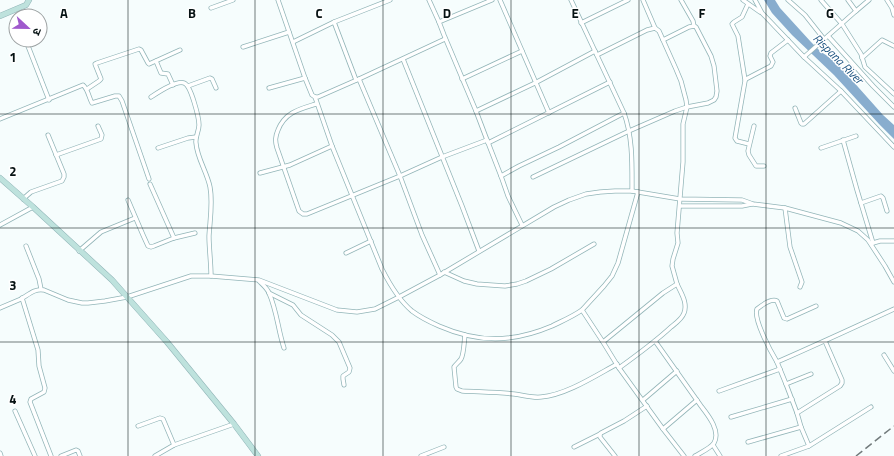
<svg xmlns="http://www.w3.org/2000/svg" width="894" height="456" viewBox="0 0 894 456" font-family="'Titillium Web','Noto Sans Devanagari',sans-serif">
<rect width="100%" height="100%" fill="#f6fdfd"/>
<!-- water -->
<path fill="#88adce" d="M764,0H775L780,8L811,42L821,52L834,60L883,115L894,125V139L879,124L834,75L792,35L772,13Z"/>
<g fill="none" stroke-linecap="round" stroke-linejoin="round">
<defs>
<g id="street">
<path d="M278,0L305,78L312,95L315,97H318L359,79L400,176L442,157L487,140L501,176"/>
<path d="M429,0L439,22L444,35L476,111"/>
<path d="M500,0L549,113"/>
<path d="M643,0L655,28"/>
<path d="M681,0L693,21L694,26"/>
<path d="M743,0L760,12"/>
<path d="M755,0L762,13L804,57L841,91L894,147"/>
<path d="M788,0L805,15L824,39"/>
<path d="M821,0L842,24L861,54L865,67L894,94"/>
<path d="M887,0L892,8L894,15"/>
<path d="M211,8L233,0"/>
<path d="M856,11L869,0"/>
<path d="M334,22L356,80"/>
<path d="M439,22L492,0"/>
<path d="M581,23L628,0"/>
<path d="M828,36L873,86L894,107"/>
<path d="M293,42L334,22L390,0"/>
<path d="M28,46L49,100"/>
<path d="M243,47L289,32"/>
<path d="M597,55L647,30L655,28L659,31L676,69L681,81L686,100L687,107L683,124V162L677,233L678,243L673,259L672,266L677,284"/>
<path d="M804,57L856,11L848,0"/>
<path d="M862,58L882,40L894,46"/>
<path d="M403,59L462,206L479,251"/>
<path d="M156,61L161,73L168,74L173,85"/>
<path d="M359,79L445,39"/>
<path d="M462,79L522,51"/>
<path d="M745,80L738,36L732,24L734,22L742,17L748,4"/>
<path d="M188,86L210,78L212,79L216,88"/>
<path d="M269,88L305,78"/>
<path d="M87,89L99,81L101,79L95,64L97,63L139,49L141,50L148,63L149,64L180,50"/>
<path d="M151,97C157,93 177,80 184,83C191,85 199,118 199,125C199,131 195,137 196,143C197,158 207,172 210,187C213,203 210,219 209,236C209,249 211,262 211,276"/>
<path d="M315,97L332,146L382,269C389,283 400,301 412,311C420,317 430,322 439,326C478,343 512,343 552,326C562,321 572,317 582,310"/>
<path d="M316,104C300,109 285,112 278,130C275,137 275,141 277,148L299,211L303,214H307L400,176L422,235L440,275"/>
<path d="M795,108L801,123L802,124H804L841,91"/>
<path d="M624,113C633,138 632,165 632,191"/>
<path d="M0,119L83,85C88,89 89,98 92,103L115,96H119L122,101L149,179"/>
<path d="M754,126L748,151L749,155L756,166H764"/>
<path d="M487,140L476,111L535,83L595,51"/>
<path d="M843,140L857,190L873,243"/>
<path d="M488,143L610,82"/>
<path d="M749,144L737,141L735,138L745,81L746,79L771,66L773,62L770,56L771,53L788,40"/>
<path d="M158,148L188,138L196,137"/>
<path d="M821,148L856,136"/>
<path d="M56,155L101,139L102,135L98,126"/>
<path d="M260,173L290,165L332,146"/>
<path d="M533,177L629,131L675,111L687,107L708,103L714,100L716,97L717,91L714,66L711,56L696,27L694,26L689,27L663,40"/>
<path d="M150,184L174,238"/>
<path d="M638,192L618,263L612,276L604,286L582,310L603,342L619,368L663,429L684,456"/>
<path d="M23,199L31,192L62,181L64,177V174L48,135"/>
<path d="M128,200L143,235L148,246L151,247L154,246L174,238L195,233"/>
<path d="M861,203L881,196L883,198L887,211"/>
<path d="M680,206H742L752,204"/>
<path d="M785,208L790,247L802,282L800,287"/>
<path d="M0,225L33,207"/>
<path d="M522,225L508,196L501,176L519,166L559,147L624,113L571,0"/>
<path d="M873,243L880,241H894"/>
<path d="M26,246L39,279L41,289"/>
<path d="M79,251L101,232L135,218"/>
<path d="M346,253L371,241"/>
<path d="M444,272L464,281L477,284L505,286L517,284L526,281L551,269L594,244"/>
<path d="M259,281C263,285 267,288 269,293C277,311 278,330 284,348"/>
<path d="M269,293L293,305L301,315L332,335L339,342L350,368L349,372L343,376V379L344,385"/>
<path d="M22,298L38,350L39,366L45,388L44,392L31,399L30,402L51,456"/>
<path d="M816,306L787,319L784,318L777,301C771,298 762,305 757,309C753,319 771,352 777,362C816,345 855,327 894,309"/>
<path d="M0,308C7,305 14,302 21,299C28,295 35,288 44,290L68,300L82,303H88L105,301L127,297L191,276H211L259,280L337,310L357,312L375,309L399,297L440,275L554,207L569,200L586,194L600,192L615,191H632L680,199L742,200L753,204L785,208L841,223L858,231L868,240L885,266L894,282"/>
<path d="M465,335C464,342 464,354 461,359C459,362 456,364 454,367L456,387L457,389L462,391C479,392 497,392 514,394C523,395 532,398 541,397C566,395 595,376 617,364"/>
<path d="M655,341L701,406C708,415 721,431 714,443C711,448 700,453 695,456"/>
<path d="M603,342L663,293L677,284C681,293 688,303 684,313C682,319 676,323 671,327C655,342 637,355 619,368"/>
<path d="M884,355L894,371"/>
<path d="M777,362L786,384L797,413L840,386L842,383V380L825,341"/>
<path d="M786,384L811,374"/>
<path d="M719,391L780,369"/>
<path d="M643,400L677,371"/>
<path d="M15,411L35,456"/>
<path d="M797,413L801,427L809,446L871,407"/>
<path d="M731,417L792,399"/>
<path d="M138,426L160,418L163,419L174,445"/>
<path d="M663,429L697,400"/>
<path d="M748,442L801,427"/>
<path d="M713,445L720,456"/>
<path d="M574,447L600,434"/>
<path d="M0,453L1,456"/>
<path d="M61,456L76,450L78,451L80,456"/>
<path d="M155,456L174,445L234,424"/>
<path d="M421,456L444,447"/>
<path d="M615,456L600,437V434L601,433L624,421L647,406"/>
<path d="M781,456L809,446"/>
</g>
<g id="secondary">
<path d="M0,16L26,5L29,0"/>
<path d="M0,178L33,207L112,280L127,297L167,342L234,424L258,456"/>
</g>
</defs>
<!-- street casing -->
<use href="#street" stroke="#92b5b8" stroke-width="5"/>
<!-- secondary casing -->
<use href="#secondary" stroke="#92b5b8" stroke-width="6"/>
<!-- street -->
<use href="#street" stroke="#fff" stroke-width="3.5"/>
<!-- secondary -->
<use href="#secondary" stroke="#bee2dd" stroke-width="5"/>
<!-- rail -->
<path stroke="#727b7c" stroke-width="1.5" stroke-dasharray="8 4" stroke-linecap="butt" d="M856,456L894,426"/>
</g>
<!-- grid -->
<path fill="none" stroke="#061213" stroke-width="1" stroke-opacity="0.55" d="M128,0V456M255,0V456M383,0V456M511,0V456M639,0V456M766,0V456M0,114H894M0,228H894M0,342H894"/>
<g text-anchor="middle" stroke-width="3" stroke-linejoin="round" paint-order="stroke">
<!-- water labels -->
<g font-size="12" font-style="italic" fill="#1c5480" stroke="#fff">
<text transform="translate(838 59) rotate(45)" y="4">Rispana River</text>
</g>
</g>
<g font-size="13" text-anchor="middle" font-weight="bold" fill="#061213" stroke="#fff" stroke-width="3" stroke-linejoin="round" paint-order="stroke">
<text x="64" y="18">A</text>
<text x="192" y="18">B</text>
<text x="319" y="18">C</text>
<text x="447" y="18">D</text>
<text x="575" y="18">E</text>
<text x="702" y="18">F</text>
<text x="830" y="18">G</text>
<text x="13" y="62">1</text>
<text x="13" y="176">2</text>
<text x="13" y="290">3</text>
<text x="13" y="404">4</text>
</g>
<!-- north arrow -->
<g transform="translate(28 28) rotate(112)"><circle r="19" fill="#ffffff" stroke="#9ba0a1"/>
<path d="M0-3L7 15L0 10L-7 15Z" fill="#a059cd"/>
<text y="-6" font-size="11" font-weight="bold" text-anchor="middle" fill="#061213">उ</text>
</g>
</svg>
